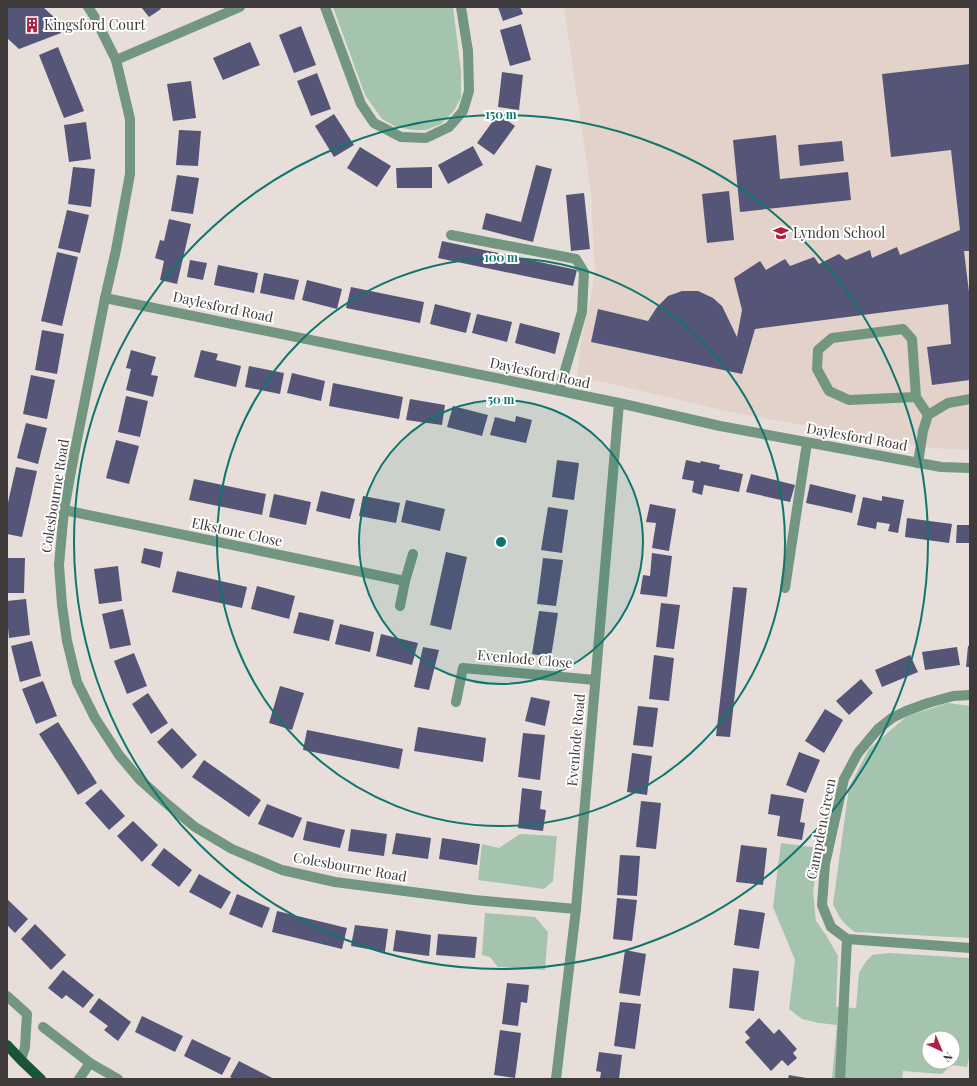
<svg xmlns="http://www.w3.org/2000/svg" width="977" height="1086" viewBox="0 0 977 1086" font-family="'Playfair Display',serif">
<rect width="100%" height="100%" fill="#e7ded9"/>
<!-- built -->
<path fill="#e3d2ca" d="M564,7H970V450L930,448L730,412L621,386L577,377L581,341L589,306L595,272L591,193Z"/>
<!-- green -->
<g fill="#a5c4ad" fill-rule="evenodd">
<path d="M333,7H453L461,71V98L453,112L441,124L426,130H414L396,127L382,119L365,95Z"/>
<path d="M948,703L970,706V938L855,932C843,924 839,917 833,904L849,787L869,749L907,716Z"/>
<path d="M520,834L557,836L553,881L544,889L478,880L482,844L499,848Z"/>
<path d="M781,843L819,848L813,892L816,921L826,935L838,956L836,1007L856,1008L859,973L865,963L872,955L888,953L970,958V1053L967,1067L951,1065L942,1074L903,1071L902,1079H832L837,1025L819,1023L802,1019L789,1009L795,960L773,907ZM929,1038H953V1062H929Z"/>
<path d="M485,913L535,917L548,932L545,970L498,967L490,957L482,955Z"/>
</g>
<!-- building -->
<g fill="#555578">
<path d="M7,7H43L55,18L61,33L19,49L7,38Z"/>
<path d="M141,7H160L161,9L149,17Z"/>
<path d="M498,7H520L523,14L503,21Z"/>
<path d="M521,24L531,60L510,66L500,30Z"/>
<path d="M301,26L316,65L294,73L279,35Z"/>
<path d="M250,42L260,65L223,80L213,58Z"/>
<path d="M58,47L84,111L64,118L39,55Z"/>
<path d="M970,64V251H964L969,292H970V380L932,385L927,347L951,344L948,304L755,329L742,374L591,342L598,309L648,321L657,307L668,296L682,291H698L713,298L722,306L737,337L742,310L734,278L760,261L766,270L785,259L790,266L814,257L819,264L839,254L846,260L870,250L872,258L897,247L900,255L960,230L951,150L891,157L882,74Z"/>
<path d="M502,72L523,75L519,110L498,107Z"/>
<path d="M317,73L331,109L311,116L297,81Z"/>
<path d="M191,81L196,118L173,121L167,84Z"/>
<path d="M334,114L354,145L334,157L315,126Z"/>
<path d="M498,114L515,126L494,155L477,143Z"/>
<path d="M86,122L91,159L69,162L64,125Z"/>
<path d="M179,130L201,131L198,166L176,165Z"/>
<path d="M776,135L780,179L848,172L851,200L740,212L733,140Z"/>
<path d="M842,141L844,161L800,166L798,145Z"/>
<path d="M473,146L483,165L448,184L438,165Z"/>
<path d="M360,147L391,166L377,187L347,168Z"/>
<path d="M536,165L552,169L533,242L482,229L486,213L521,222Z"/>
<path d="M73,167L95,169L91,207L68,204Z"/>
<path d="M432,167V188H397L396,168Z"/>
<path d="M177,175L199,178L193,214L171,211Z"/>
<path d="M729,191L734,240L707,243L702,194Z"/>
<path d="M584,193L590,249L571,251L566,195Z"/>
<path d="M67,210L89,215L80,253L58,248Z"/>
<path d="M169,219L191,224L177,284L160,280L164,261L155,258L160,240L164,241Z"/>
<path d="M442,241L577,270L573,286L438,258Z"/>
<path d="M57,252L78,257L62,326L41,321Z"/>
<path d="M190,260L207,263L203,280L187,277Z"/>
<path d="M218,265L258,273L254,293L214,285Z"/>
<path d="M264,273L299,280L294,300L260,293Z"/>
<path d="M307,280L342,289L337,309L302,300Z"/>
<path d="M351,287L424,302L420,323L346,308Z"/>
<path d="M435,304L471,313L466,333L430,324Z"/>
<path d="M477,314L512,322L507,342L472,333Z"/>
<path d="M520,323L560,333L555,354L515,343Z"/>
<path d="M42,330L64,334L57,374L35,370Z"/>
<path d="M131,350L156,357L151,375L158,376L153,397L126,390L131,369L126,368Z"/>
<path d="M201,350L218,354L216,360L241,366L236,387L194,377Z"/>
<path d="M249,366L284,373L280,394L245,387Z"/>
<path d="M292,373L325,381L321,401L287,393Z"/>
<path d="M31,375L55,380L47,419L23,414Z"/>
<path d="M333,383L403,397L399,419L329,406Z"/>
<path d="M126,396L148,401L140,437L118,432Z"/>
<path d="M410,399L445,405L442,425L406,420Z"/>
<path d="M453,406L488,415L482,436L447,427Z"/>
<path d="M516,416L532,420L526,443L490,435L495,417L515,422Z"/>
<path d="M26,423L47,428L38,464L17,458Z"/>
<path d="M116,440L139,446L129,484L106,478Z"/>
<path d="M557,460L579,463L574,500L552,497Z"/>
<path d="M686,460L700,463L701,461L720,465L719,469L743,474L739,492L704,485L702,495L692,492L694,481L682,479Z"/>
<path d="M16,467L37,471L22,537L7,534V507Z"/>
<path d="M751,474L795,485L790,502L746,492Z"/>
<path d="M194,479L266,494L262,515L189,500Z"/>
<path d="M810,484L856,495L852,513L806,503Z"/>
<path d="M321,491L355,499L350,519L316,511Z"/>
<path d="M274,494L311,502L306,525L269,517Z"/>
<path d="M363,496L400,503L396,523L359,516Z"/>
<path d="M882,496L904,500L898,533L888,531L890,524L877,522L876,529L857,525L863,497L882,501Z"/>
<path d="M406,500L445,509L440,531L401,522Z"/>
<path d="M650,504L676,509L669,551L652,548L656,523L646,522Z"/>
<path d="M548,507L568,510L562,553L541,550Z"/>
<path d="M907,518L952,524L949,543L905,537Z"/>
<path d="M957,525H970V543H956Z"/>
<path d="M144,548L163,552L160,568L141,563Z"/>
<path d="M446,552L467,557L451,630L430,625Z"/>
<path d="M652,553L672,556L667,597L640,594L643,575L650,576Z"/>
<path d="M7,558H25L24,593H7Z"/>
<path d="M543,558L563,560L556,606L537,604Z"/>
<path d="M118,566L122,601L99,604L94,569Z"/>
<path d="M177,571L247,587L242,608L172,592Z"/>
<path d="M257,586L295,596L289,619L251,609Z"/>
<path d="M733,587L747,588L730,737L716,736Z"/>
<path d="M26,599L30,635L9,638L7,617V601Z"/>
<path d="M661,603L680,605L674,649L656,647Z"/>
<path d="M123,609L131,645L110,649L102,614Z"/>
<path d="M539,611L558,613L551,657L532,654Z"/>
<path d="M299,612L334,620L329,641L293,633Z"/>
<path d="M340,624L374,632L370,652L335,644Z"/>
<path d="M381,634L418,643L412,665L376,656Z"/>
<path d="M32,641L41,676L20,682L11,646Z"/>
<path d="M968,646H970V667H966Z"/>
<path d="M423,647L439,650L429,690L414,687Z"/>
<path d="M957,647L960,665L925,670L922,652Z"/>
<path d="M134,653L147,686L127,694L114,661Z"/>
<path d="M654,655L674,658L669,701L649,699Z"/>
<path d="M910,655L918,672L882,687L875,670Z"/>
<path d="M861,679L873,693L849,715L836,701Z"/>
<path d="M43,681L57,716L36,724L22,689Z"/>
<path d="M280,686L304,693L292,730L269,723Z"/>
<path d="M148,693L168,723L151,734L132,704Z"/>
<path d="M531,697L550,701L545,726L525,721Z"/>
<path d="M638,706L658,708L653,747L633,745Z"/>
<path d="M825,709L843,720L824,753L805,741Z"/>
<path d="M58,722L97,783L78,795L39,734Z"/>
<path d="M418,727L486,738L483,762L414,751Z"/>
<path d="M172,728L197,755L182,769L157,742Z"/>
<path d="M307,730L403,749L399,769L303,750Z"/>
<path d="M523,733L545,735L540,780L518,777Z"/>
<path d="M799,752L820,760L806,793L786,785Z"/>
<path d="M632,753L652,756L647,795L627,792Z"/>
<path d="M204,760L261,800L249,817L192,777Z"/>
<path d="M522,788L542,791L540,809L546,810L543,831L518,828Z"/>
<path d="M101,789L125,816L109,830L85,803Z"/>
<path d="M771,794L804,799L800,822L805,823L802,840L777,836L780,816L768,814Z"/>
<path d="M641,801L661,803L656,849L636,847Z"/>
<path d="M267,804L302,818L293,838L258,824Z"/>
<path d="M133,821L158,845L142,862L117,836Z"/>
<path d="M307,821L345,830L340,848L303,840Z"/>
<path d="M351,829L387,834L384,856L348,851Z"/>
<path d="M396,833L431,838L428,859L392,854Z"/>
<path d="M442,838L480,844L477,865L439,859Z"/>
<path d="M741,845L767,848L763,885L736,882Z"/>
<path d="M164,848L192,870L179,887L151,865Z"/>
<path d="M620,855L640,856L637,896L617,895Z"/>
<path d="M199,874L231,892L221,909L189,892Z"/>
<path d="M237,894L270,908L262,928L229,914Z"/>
<path d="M617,898L637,900L632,941L613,939Z"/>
<path d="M7,899L28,919L15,933L7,925Z"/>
<path d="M739,909L765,913L759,949L734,945Z"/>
<path d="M277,911L347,928L342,949L272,932Z"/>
<path d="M35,924L66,955L51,970L21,939Z"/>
<path d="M355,925L388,929L385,952L351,946Z"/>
<path d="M396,930L431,935L429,956L393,951Z"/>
<path d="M438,934L477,937L475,958L436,955Z"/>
<path d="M625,950L646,954L640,996L619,993Z"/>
<path d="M733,968L759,971L754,1011L729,1008Z"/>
<path d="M63,970L94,995L83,1008L66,995L62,999L48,988Z"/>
<path d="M507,983L529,985L527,1003L521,1002L518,1026L502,1024Z"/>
<path d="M99,998L131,1022L118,1041L104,1030L108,1026L89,1012Z"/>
<path d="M620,1002L641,1004L635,1049L614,1046Z"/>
<path d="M142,1016L183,1036L175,1052L135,1032Z"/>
<path d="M759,1018L774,1034L779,1029L797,1049L793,1053L797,1058L788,1066L782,1060L771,1071L745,1042L750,1038L745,1032Z"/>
<path d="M500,1030L521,1033L515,1078L494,1075Z"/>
<path d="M192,1039L231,1058L222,1075L184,1056Z"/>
<path d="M599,1052L622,1055L619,1079H600L601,1072L596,1071Z"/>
<path d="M239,1061L274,1079H234L230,1077Z"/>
<path d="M789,1075L806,1078V1079H788Z"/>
</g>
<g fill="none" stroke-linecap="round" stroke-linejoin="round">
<!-- minor -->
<g stroke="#72967f" stroke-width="10">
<path d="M88,7L94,16L116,60L130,119V174L116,250L105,298L74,455L64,510L59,565L62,605L67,641L77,682L95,718L119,755L140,780L166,803L195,827L232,849L282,870L335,882L474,900L576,909"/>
<path d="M325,7L361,104L374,123L401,137L426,138L449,127L463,111L469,91L468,51L461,7"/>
<path d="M116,60L240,7"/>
<path d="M451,235L576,259L584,272L582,312L559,391"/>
<path d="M105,298L619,403L720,426L941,467L970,468"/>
<path d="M916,397L849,400L829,391L817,369L818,350L832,338L903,329L912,339L916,397L928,415"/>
<path d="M918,463L923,431L928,415L948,403L970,399"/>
<path d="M64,510L405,581"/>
<path d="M785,588L807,443"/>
<path d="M400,606L405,581L413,554"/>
<path d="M970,695L953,696L928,703L906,711L892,718L878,729L858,753L844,779L825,864L822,905L831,927L847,939L970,948"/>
<path d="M456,702L463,668L595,680"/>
<path d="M7,996L27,1014L25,1047L21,1060"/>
<path d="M43,1027L90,1063"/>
<path d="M79,1079L90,1063L118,1079"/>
<path d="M556,1079L576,909L619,403"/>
<path d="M840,1079L847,939"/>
</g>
<!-- major -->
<path stroke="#1a5436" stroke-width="10" d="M7,1045L21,1060L41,1079"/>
</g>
<!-- distance rings -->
<circle cx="501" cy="542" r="142" fill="#0f766e" fill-opacity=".12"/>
<g fill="none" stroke="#0f766e" stroke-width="2">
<circle cx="501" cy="542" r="142"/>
<circle cx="501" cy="542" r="284"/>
<circle cx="501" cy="542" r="427"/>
</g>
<!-- icons -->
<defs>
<symbol id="building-bare" viewBox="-9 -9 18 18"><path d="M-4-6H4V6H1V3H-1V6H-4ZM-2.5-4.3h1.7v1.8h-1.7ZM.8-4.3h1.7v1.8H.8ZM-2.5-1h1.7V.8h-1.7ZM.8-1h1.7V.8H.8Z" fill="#b11e40" stroke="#fff" stroke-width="2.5" paint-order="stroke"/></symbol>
<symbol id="school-bare" viewBox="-9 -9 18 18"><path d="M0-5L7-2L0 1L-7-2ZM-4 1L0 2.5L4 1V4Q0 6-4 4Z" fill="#b11e40" stroke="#fff" stroke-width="2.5" paint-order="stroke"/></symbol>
</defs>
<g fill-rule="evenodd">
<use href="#building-bare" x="21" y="14" width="22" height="22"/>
<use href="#school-bare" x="770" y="222" width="22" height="22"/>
</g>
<g text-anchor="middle" stroke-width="4" stroke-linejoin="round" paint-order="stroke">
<!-- poi labels -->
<g font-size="14" fill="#3f3b3a" stroke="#fff" text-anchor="start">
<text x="44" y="30">Kingsford Court</text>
<text x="793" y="238">Lyndon School</text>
</g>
<!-- street labels -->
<g font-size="14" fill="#3f3b3a" stroke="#fff">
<text transform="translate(223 307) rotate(12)" y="5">Daylesford Road</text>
<text transform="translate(540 373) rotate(12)" y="5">Daylesford Road</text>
<text transform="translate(857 437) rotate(10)" y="5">Daylesford Road</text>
<text transform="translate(55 496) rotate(-81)" y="5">Colesbourne Road</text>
<text transform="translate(237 532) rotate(12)" y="5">Elkstone Close</text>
<text transform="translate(525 659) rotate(5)" y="5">Evenlode Close</text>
<text transform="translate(576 740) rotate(-85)" y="5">Evenlode Road</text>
<text transform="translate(821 829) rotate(-79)" y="5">Campden Green</text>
<text transform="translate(350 867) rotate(10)" y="5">Colesbourne Road</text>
</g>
</g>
<circle cx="501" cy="542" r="6" fill="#0f766e" stroke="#fff" stroke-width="2"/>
<g font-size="12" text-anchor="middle" font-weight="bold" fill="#0f766e" stroke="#fff" stroke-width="4" stroke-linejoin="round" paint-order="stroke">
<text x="501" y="119">150 m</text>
<text x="501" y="262">100 m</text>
<text x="501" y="404">50 m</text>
</g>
<!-- border -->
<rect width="977" height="1086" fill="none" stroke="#3f3b3a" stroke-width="16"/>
<!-- north arrow -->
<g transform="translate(941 1050) rotate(136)"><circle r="19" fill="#ffffff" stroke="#b2b1b0"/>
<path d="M0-3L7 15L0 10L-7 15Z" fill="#b11e40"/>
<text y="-6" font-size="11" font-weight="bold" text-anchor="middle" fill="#3f3b3a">N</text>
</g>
</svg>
